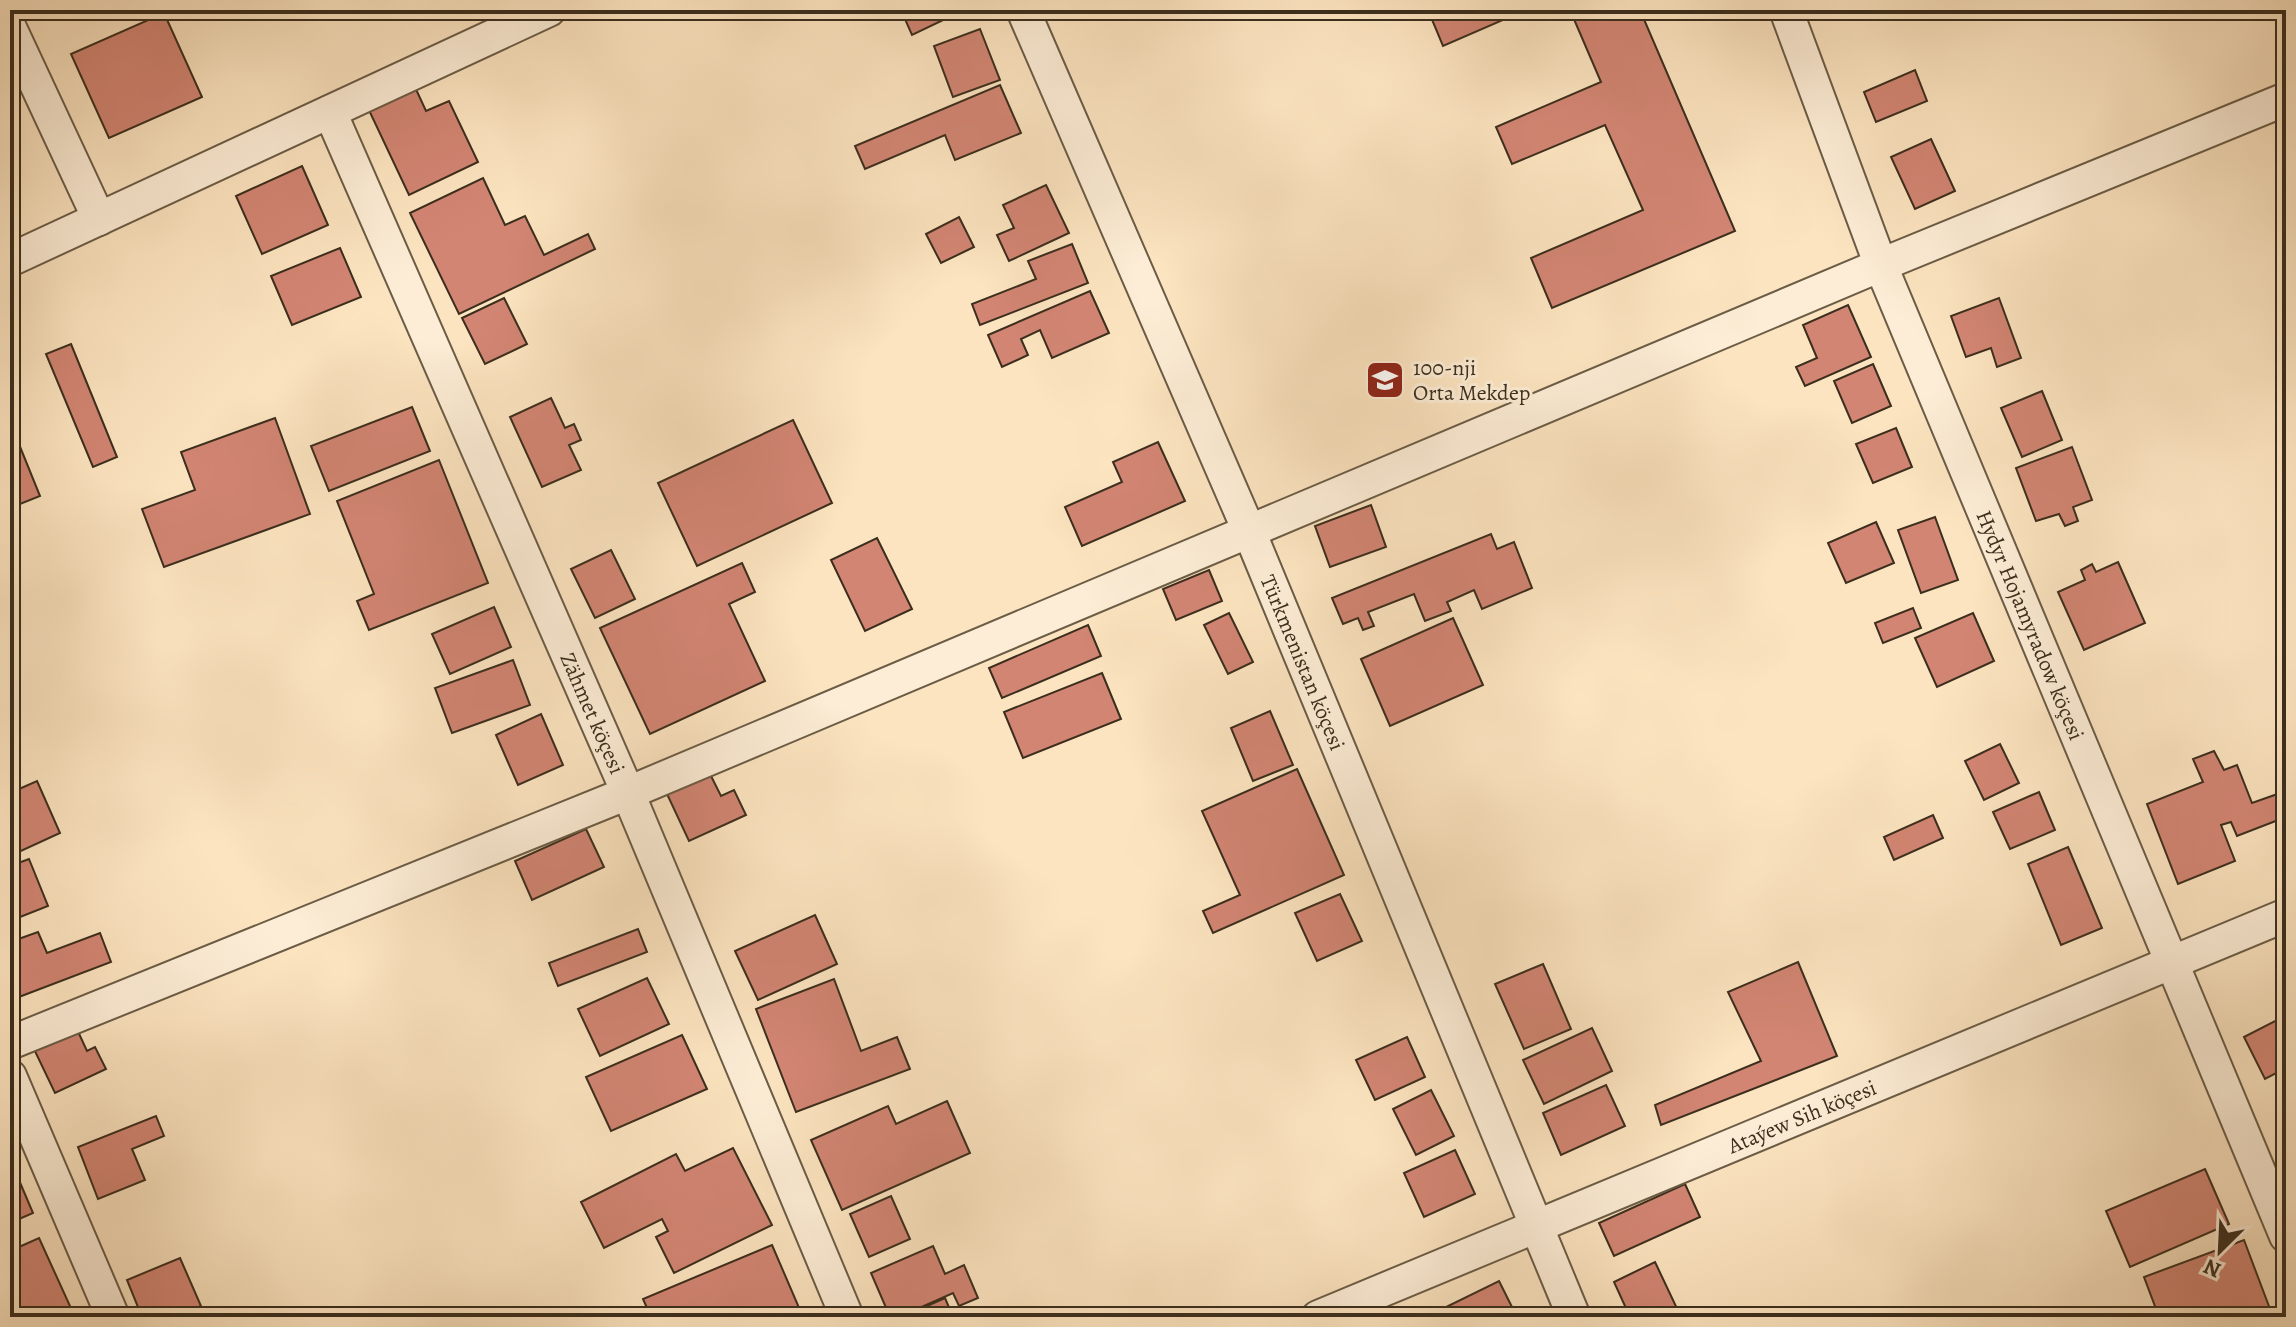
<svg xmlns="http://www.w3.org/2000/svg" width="2296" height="1327" viewBox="0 0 2296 1327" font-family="Alegreya,serif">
<rect width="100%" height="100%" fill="#fce4c0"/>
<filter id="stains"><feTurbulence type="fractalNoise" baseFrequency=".0025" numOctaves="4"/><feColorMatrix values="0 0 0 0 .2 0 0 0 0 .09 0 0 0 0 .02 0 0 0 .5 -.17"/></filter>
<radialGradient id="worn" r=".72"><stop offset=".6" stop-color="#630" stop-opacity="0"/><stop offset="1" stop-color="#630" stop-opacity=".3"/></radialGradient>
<!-- building -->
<g fill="#d28573" stroke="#3b2e1d" stroke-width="2">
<path d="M901,10H964L912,35Z"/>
<path d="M1428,10H1526L1443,46Z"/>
<path d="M1570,10H1640L1735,231L1552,308L1531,258L1643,210L1605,125L1512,164L1496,127L1601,82Z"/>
<path d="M164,13L202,97L109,138L71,54Z"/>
<path d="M980,29L1000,80L953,97L934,46Z"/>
<path d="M1915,70L1927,101L1876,122L1864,92Z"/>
<path d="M414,85L426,111L449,101L478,162L409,195L367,106Z"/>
<path d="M1000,85L1021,133L955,160L945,135L865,169L855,146Z"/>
<path d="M1931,139L1955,191L1915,209L1891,157Z"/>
<path d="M302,166L328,225L262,254L236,196Z"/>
<path d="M483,178L505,225L525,216L544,255L588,234L595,249L459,314L410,213Z"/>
<path d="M1046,185L1069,233L1009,261L997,235L1014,228L1003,205Z"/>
<path d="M959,217L974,247L941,263L926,234Z"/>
<path d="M1072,244L1088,283L980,325L972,304L1036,279L1028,261Z"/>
<path d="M340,248L361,297L292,325L271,276Z"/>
<path d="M1090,291L1109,333L1052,358L1040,330L1021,339L1028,355L1002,367L988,335Z"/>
<path d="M504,298L527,344L485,364L462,318Z"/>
<path d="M1999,298L2021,358L1997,367L1991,348L1966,357L1951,316Z"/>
<path d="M1848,305L1871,357L1805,386L1796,367L1817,358L1803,325Z"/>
<path d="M71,344L117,457L93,467L46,354Z"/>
<path d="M1873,364L1891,406L1852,423L1834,381Z"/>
<path d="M2042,391L2062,440L2022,457L2001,408Z"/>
<path d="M551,398L565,428L574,424L581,440L569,445L581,470L542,487L510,417Z"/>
<path d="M412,407L430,451L329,491L311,446Z"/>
<path d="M275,418L310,514L164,567L142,509L195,490L181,452Z"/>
<path d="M793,420L832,503L697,566L658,483Z"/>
<path d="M10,422L40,496L10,508Z"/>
<path d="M1896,428L1912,467L1873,483L1856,444Z"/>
<path d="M1158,442L1185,501L1082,546L1065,507L1122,482L1113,462Z"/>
<path d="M2072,447L2092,500L2073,507L2078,521L2065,526L2059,514L2036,521L2016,468Z"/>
<path d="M439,460L488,583L369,630L357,601L374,594L337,501Z"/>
<path d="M1371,505L1386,547L1330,567L1315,526Z"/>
<path d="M1935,517L1958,580L1921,593L1898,530Z"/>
<path d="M1876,522L1894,563L1846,583L1828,543Z"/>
<path d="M1491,534L1497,549L1514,542L1532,588L1482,609L1474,590L1447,602L1451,611L1425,621L1414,594L1368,612L1374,626L1363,630L1358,618L1343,624L1332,598Z"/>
<path d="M877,538L912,609L865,631L831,560Z"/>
<path d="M611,550L635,599L595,618L571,569Z"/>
<path d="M2118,562L2145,623L2084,650L2058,592L2085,580L2081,570L2092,564L2096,572Z"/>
<path d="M742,563L755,592L729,604L765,681L650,734L600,628Z"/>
<path d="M1209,570L1222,601L1176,620L1163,589Z"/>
<path d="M494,607L511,647L450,674L432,634Z"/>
<path d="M1913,608L1921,628L1883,643L1875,623Z"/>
<path d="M1229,613L1253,662L1228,674L1204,625Z"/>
<path d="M1973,613L1994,661L1937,687L1915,638Z"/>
<path d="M1453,618L1483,685L1390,726L1361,659Z"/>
<path d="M1088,625L1101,656L1002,698L989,668Z"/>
<path d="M513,660L530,705L452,733L435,688Z"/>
<path d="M1102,673L1121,719L1023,758L1004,712Z"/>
<path d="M1270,711L1293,765L1253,781L1231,728Z"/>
<path d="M541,714L563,765L518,785L496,735Z"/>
<path d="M2000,744L2019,783L1984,800L1965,761Z"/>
<path d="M2214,751L2224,770L2237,765L2252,803L2286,791V817L2237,836L2231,822L2221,825L2235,861L2178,884L2147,804L2203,782L2193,759Z"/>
<path d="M1297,769L1344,875L1213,933L1203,911L1240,895L1202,811Z"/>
<path d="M710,774L721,796L734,790L746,815L689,841L667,794Z"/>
<path d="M37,781L60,833L10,856V793Z"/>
<path d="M2039,792L2055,830L2010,849L1993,812Z"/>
<path d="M1933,815L1943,838L1894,860L1884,837Z"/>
<path d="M586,829L604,867L532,900L515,861Z"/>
<path d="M2068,847L2102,928L2061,945L2028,864Z"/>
<path d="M29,859L48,906L10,921V866Z"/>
<path d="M1340,894L1362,941L1317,961L1295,913Z"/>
<path d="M815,915L837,964L758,1000L735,951Z"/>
<path d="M638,929L647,952L558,986L549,963Z"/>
<path d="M38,932L47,953L100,933L111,962L11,1000L10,942Z"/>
<path d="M1798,962L1837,1056L1661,1125L1655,1105L1761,1061L1728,992Z"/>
<path d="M1543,964L1571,1029L1524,1049L1495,984Z"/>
<path d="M647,978L669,1024L600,1056L578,1009Z"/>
<path d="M834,979L861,1051L897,1037L910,1069L796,1112L756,1009Z"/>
<path d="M2277,1020L2286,1037V1068L2265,1079L2244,1037Z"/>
<path d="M75,1025L87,1051L95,1047L106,1069L55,1093L32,1045Z"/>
<path d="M1592,1028L1612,1071L1544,1104L1523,1060Z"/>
<path d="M682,1035L707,1089L611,1131L586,1077Z"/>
<path d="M1407,1037L1425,1077L1375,1100L1356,1060Z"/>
<path d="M1606,1085L1625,1126L1561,1155L1543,1113Z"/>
<path d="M1431,1090L1454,1136L1416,1155L1393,1109Z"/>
<path d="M947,1101L970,1153L842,1210L811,1140L888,1106L896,1124Z"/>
<path d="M156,1116L164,1136L132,1149L145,1180L98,1199L78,1147Z"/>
<path d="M733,1148L772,1225L674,1273L656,1237L668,1231L662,1219L604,1248L581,1202L676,1154L685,1171Z"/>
<path d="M1455,1150L1475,1194L1424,1217L1404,1173Z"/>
<path d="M10,1159L33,1213L10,1223Z"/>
<path d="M2205,1169L2229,1224L2130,1267L2106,1211Z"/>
<path d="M1685,1184L1700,1217L1614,1256L1599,1223Z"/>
<path d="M891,1196L910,1239L869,1257L850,1214Z"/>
<path d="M39,1238L75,1317H10V1251Z"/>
<path d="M2244,1240L2273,1317H2136L2156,1309L2144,1277Z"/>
<path d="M772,1245L803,1317H651L643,1299Z"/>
<path d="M933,1246L945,1274L964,1265L978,1298L959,1306L953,1293L899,1317H890L871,1273Z"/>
<path d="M180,1258L201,1306L176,1317H142L127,1280Z"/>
<path d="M1655,1262L1681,1317H1630L1614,1282Z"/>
<path d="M1499,1281L1517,1317H1441L1438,1311Z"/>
<path d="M945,1298L953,1317H902Z"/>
</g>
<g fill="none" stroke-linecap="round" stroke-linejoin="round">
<defs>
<g id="minor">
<path id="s1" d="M1023,10L1249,531L1574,1317"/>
<path id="s2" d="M1786,10L1881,266L2286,1236"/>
<path d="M10,28L99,219"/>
<path id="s3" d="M330,112L628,793L847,1317"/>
<path d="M10,260L549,10"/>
<path d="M10,1043L628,793L1888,262L2286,99"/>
<path d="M10,1076L113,1317"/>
<path id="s4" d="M1318,1317L2286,915"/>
</g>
</defs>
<!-- minor casing -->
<use href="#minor" stroke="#6b5c46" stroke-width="36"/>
<!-- minor -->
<use href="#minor" stroke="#fdedd6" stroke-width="32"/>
</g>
<!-- icons -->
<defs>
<symbol id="school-square" viewBox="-11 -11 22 22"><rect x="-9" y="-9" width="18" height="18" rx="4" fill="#8f2418" stroke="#fdedd6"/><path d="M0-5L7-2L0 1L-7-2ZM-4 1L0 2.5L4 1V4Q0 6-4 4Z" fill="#fff"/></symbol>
</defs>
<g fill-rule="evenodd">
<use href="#school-square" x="1363" y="358" width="44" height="44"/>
</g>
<g text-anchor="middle" stroke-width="6" stroke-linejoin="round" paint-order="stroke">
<!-- poi labels -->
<g font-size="22" fill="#3b2e1d" stroke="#fdedd6" text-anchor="start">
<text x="1413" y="375">100-nji<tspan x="1413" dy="25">Orta Mekdep</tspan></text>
</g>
<!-- street labels -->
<g font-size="22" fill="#3b2e1d" stroke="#fdedd6">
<text dy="8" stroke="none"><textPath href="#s2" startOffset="662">Hydyr Hojamyradow köçesi</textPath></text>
<text dy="8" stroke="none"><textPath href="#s1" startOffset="710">Türkmenistan köçesi</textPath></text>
<text dy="8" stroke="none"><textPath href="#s3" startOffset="656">Zähmet köçesi</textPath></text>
<text dy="8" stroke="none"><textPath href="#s4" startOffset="524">Ataýew Sih köçesi</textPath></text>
</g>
</g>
<!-- margin -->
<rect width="2296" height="1327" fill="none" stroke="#fce4c0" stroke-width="40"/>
<rect x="12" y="12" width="2272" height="1303" fill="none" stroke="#3b2e1d" stroke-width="4"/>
<rect x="20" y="20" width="2256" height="1287" fill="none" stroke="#3b2e1d" stroke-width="2"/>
<!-- north arrow -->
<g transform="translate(2220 1251) rotate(204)" stroke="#fdedd6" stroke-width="6" paint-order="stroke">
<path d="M0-6L14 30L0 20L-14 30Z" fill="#3b2e1d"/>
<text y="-12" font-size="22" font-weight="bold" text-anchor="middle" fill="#3b2e1d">N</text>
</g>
<rect width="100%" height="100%" filter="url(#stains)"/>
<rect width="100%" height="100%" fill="url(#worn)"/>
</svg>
